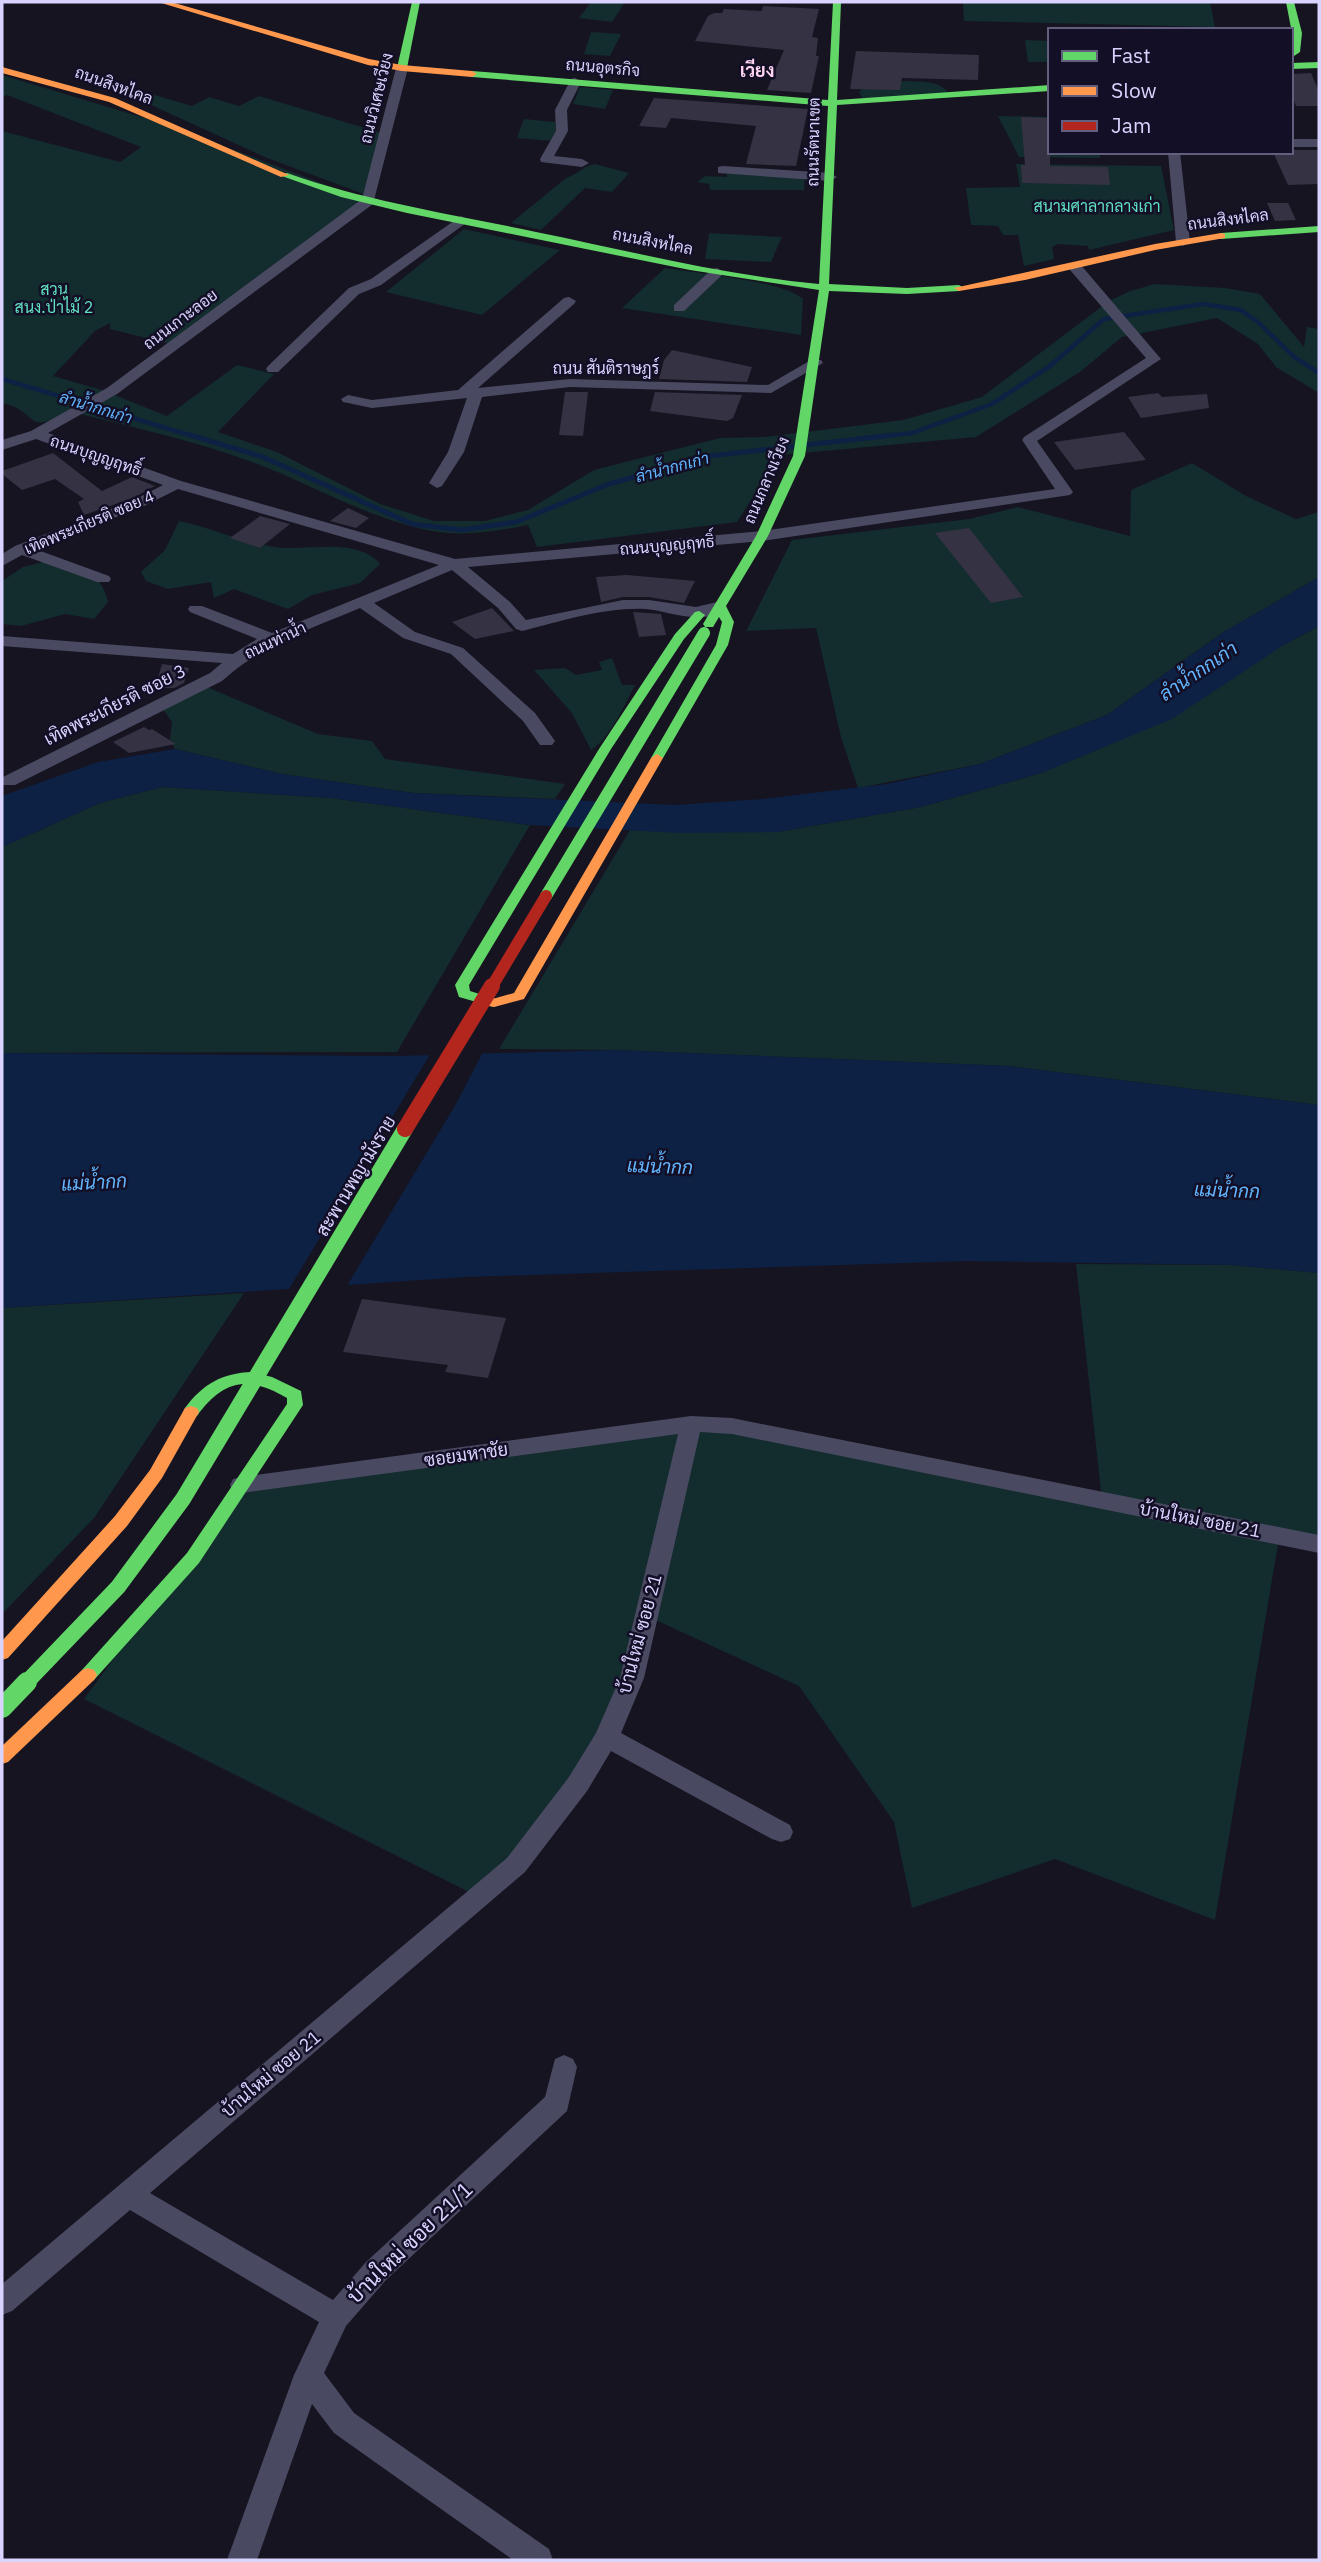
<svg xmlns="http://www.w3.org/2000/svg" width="1321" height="2562" viewBox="0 0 1321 2562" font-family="'IBM Plex Sans',Sarabun,sans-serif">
<rect width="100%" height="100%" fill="#161421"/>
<!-- green -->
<g fill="#132c2d">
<path d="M591,2H625L612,22L579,18Z"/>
<path d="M963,2H1210L1215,27L964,21Z"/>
<path d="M591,32L621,34L610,56L584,54Z"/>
<path d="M1025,40L1050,41V62H1028Z"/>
<path d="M2,75L171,126L368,201L174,345L110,329V323L95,331L53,376L102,390L167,416L237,365L274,374L218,432L277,452L380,504L434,521H485L528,510L594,470L720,438L765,437L903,420L982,397L1109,301L1130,291L1155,284L1225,288L1260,294L1304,347L1307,327L1319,329V393L1276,367L1258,344L1217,318L1122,337L1080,372L976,437L780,455L737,522L537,547L528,525C502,530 475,535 448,533C382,527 315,485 252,462C192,440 129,426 67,411C26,438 38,410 2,403V131L120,162L141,147L7,95L2,98Z"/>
<path d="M906,81C920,82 940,80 948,93L863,99L859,92L862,89Z"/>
<path d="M580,87L613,90L605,109L573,104Z"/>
<path d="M141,91L192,106L209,97L239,106L259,96L385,134L369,196L267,158L136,98Z"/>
<path d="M998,116L1050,117V152H1099L1100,158L1019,157Z"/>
<path d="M524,119L555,122L556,132L553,141L517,138Z"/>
<path d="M595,164L629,173L612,192L585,188L541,230L511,223L566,178C577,175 583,166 595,164Z"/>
<path d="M1016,164L1161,166L1174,230L1089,250L1088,246L1058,244L1052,247L1054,259L1024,266L1018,235H1003L998,226L971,225L966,188L1020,187Z"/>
<path d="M727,168L805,172L804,190H710L709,184L697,182L705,176L727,177Z"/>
<path d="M464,229L560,250L482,315L386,292Z"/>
<path d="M709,233L782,237L771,262L705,259Z"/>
<path d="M665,268C695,273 784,281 803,299L801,335L622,308Z"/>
<path d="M1192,463L1246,496L1296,519L1319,512V577L1222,633L1107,715L980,764L858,788L841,737L816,628L746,631L792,540L969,519L1018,507L1130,536L1131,490Z"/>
<path d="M179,521C215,528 250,547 286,548C316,549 359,539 380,564L360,583L312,595L288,609L234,589L214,598L211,582L168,589L146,581L141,572L165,550Z"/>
<path d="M51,560C76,568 103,572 108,602L94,619L65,614L21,626L2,624V581L23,567Z"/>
<path d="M1319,626V1105L1009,1066L614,1050L499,1049L630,830L777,832L921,807L1044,772Z"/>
<path d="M612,658L622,685H635C626,703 608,741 591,750L572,713L534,670L565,668L576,675L602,670L599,662Z"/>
<path d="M202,685L318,734L372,741L385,759L565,784L555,799L413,793L282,774L175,749L170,739L172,722L160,705Z"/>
<path d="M162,787L331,798L530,825L397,1052L2,1053V847L100,803Z"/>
<path d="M1076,1264L1232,1265L1319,1273V1544L1102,1500Z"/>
<path d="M244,1293L94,1518L2,1614V1308Z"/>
<path d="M691,1424L1279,1538L1215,1920L1055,1859L912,1908L894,1822L799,1686L647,1616L578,1784L479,1897L84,1699L241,1485Z"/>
</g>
<!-- water -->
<g fill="#0d2144">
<path d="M1319,577V626L1282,646L1172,719L1044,772L921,807L777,832L681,833L530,825L331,798L162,787L100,803L2,847V796L98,762L175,749L282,774L413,793L675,805L763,799L887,784L980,764L1107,715L1222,633Z"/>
<path d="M614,1050L1009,1066L1319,1105V1273L1232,1265L967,1261L465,1277L2,1308V1053L396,1056Z"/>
</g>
<!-- pier -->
<path fill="#161421" d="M484,1050L456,1104L345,1289L286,1294L432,1051Z"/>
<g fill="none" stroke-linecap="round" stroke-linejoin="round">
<!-- stream-far1 -->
<g stroke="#0d2144" stroke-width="4.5">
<path d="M2,379L196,437"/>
<path d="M878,437L912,433L992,404L1050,366L1104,319L1203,304L1241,310L1259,323L1293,356L1319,373"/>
</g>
<!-- stream -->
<path stroke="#0d2144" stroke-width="5" d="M190,435L263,457L412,524L462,530L516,522L609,484L709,456L893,435"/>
</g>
<!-- building -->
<g fill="#343243">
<path d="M763,6L819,9L812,37L818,38L816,56H819L811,93L767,90L784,50L695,41L708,16L714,13H722L724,9L762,11Z"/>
<path d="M856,51L979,55L978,80L902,78L900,90L850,89Z"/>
<path d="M1311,73L1319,92V106H1296L1291,94V74Z"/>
<path d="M654,98L808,109L796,166L746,164L756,126L671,118L666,128L639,126Z"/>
<path d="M1021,117L1050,118V166L1108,167L1110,185L1022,183L1021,165H1025Z"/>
<path d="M1291,150H1319V184L1288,185L1273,152H1291Z"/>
<path d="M1267,203H1288L1296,220L1275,221Z"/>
<path d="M672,350L752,367L747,382L659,379L664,360Z"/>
<path d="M565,392H588L583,436L559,435Z"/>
<path d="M655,392L742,395L733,418L727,421L650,411Z"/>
<path d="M1158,393L1162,397L1207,394L1209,408L1141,418L1128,397Z"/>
<path d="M1124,432L1146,460L1075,470L1054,442Z"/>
<path d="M53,453L102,491L132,477L155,486L133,498L84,515L78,502L84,499L55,479L22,490L2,474V471Z"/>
<path d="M348,508L369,518L356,528L330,521Z"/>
<path d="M260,516L290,524L260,548L230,538Z"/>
<path d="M969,528L1023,597L991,603L935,533Z"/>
<path d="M627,575L695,581L684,603L649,597H623L601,602L596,577Z"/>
<path d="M492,608L514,631L475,639L452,622Z"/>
<path d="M633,612L661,614L666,635L639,637Z"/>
<path d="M162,664L189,668L184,683L174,688H155Z"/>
<path d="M144,727L149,730L152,729L176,744L129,753L113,742Z"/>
<path d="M362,1299L506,1318L488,1378L445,1372L448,1365L343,1352Z"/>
</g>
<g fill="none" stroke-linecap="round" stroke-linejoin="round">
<!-- street -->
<g fill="#4a4962" fill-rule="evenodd">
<path d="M402,64L408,68L373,204L117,394L48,433L181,481L455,559L762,531L1055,489L1022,440L1024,437L1146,358L1070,270V264H1080L1161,359L1037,441L1073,492L1070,495L762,541L468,567L510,602L526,620L623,600H649L696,607L717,602L723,604L725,607C706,628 670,611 646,609C605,607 562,621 522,631L516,629L498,608L452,570L374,603L415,632L463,648L535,713L555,741L552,745H540L523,721L451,654L403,638L360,608C311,629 262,644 222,681L15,785H3V777L210,673L222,663L2,646V636L233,654L257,639L190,612L188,609L190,606H202L272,633L439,565L178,489L144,506L35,549L109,576L111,579L109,582H97L22,555L2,566V554L15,546L134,500L163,485L36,439L2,450V440L31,431L107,388L362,199L396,68Z"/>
<path d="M575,78L581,82L567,110L568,131L554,156L582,159L589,163L582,167L541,162L540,159L556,131L555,110L571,79Z"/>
<rect x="1291" y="139" width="28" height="8"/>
<path d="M1168,152H1180L1190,242L1183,246L1176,242Z"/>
<path d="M723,166L830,173L837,177L830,181L718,173V167Z"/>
<path d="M461,216L468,220L466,223L381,285L359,294L278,372H268L266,369L268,366L349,288L371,279Z"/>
<path d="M717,268L724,272L722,275L684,311H674V305L712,269Z"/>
<path d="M569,297L576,301L574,304L478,388L570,379L768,385L811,360H821L823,363L771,393L570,387L482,397L464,452L442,486L437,488L429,483L448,452L467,398L372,408L343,402L341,399L348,395L372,400L458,390L564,298Z"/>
<path d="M691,1416L732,1418L1319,1535V1553L732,1434L700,1432L644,1678L621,1733L790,1825L793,1832L790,1839L781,1842L772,1839L611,1751L587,1791L525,1872L150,2193L333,2300L366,2262L545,2097L555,2059L564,2055L573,2059L577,2067L567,2111L386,2280L346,2326L324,2373L354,2413L549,2549L553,2560H513L334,2433L312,2404L257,2560H227L294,2375L319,2322L130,2210L12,2311L2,2315V2284L507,1858L569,1777L596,1733L620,1678L678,1434L241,1493L233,1491L230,1485L233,1479L241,1477Z"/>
</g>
<!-- fast -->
<g fill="#63d668" fill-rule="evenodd">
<path d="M412,2H420L407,68L402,71L397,68Z"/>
<path d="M833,2H841L837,100L1050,85V91L837,105L829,284L907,288L959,285L964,288L959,291L907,294L829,291L805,456L768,536L726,606L734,622L728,645L663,758L657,762L651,758L716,645L722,622L719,617L713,627H705L703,624L756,536L793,456L819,290L690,270L407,213L341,197L279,175L287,173C369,202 452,214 536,232C630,251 723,275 819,284L828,106L472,77L467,74L472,71L828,100Z"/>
<path d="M1286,2H1294L1302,33L1300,52L1291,58L1292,33Z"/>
<path d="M1319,62V68L1291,69V63Z"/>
<path d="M1319,226V232L1221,239L1216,236L1221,233Z"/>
<path d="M699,611L705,615L684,639L611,749L469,985L470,991L499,1000L501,1003L494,1007L459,997L455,985L599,749L675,634L695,612Z"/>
<path d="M252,1372L272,1377L301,1391L303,1405L199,1563L94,1680L88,1682L82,1680L79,1675L82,1670L187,1553L287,1404V1398C248,1375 223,1380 197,1416H185L183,1412L185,1408C203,1384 222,1373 252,1372Z"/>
</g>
<!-- slow -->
<g fill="#ff974d" fill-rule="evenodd">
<path d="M158,2H171L369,59L402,65L472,71L477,74L472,77L402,71L368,65Z"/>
<path d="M2,67L115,98L289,175L281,177L109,102L2,73Z"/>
<path d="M1221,233L1225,234V238L1155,250L1025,280L959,291L954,288L1155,244Z"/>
<path d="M657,754L663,758L524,999L494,1007L489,1006L487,1003L489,1000L514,993L651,758Z"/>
<path d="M191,1406L197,1408L199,1412L162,1478L127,1526L8,1658L2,1660V1641L115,1516L150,1470L185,1408Z"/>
<path d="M88,1668L94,1670L97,1675L94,1680L8,1762L2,1764V1746L82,1670Z"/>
</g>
<!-- fast-bridge-far2 -->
<path stroke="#63d668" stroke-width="12" d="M546,896L704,633"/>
<!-- fast-bridge-far1 -->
<path stroke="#63d668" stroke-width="16" d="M25,1684L118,1587L183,1499L405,1129"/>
<!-- fast-bridge -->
<path stroke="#63d668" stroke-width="20" d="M2,1708L27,1682"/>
<!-- jam-bridge-far1 -->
<path stroke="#b3261e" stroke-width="12" d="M491,988L546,896"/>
<!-- jam-bridge -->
<path stroke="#b3261e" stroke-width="16" d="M405,1129L492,986"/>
</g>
<g text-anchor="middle" stroke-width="5" stroke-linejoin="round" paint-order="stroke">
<!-- far-street labels -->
<g font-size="16" fill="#d9d4ff" stroke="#130f26">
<text transform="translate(603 67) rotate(5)" y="6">ถนนอุตรกิจ</text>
<text transform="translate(114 85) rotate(20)" y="6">ถนนสิงหไคล</text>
<text transform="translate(376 98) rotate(-76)" y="6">ถนนวิเศษเวียง</text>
<text transform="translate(813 142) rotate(-89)" y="6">ถนนรัตนาเขต</text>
<text transform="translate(1228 219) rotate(-7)" y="6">ถนนสิงหไคล</text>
<text transform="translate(653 241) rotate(11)" y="6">ถนนสิงหไคล</text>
<text transform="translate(180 319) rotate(-37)" y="6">ถนนเกาะลอย</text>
<text x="606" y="374">ถนน สันติราษฎร์</text>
<text transform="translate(96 455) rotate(19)" y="6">ถนนบุญญฤทธิ์</text>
<text transform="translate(766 480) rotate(-67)" y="6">ถนนกลางเวียง</text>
<text transform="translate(89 522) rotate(-23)" y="6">เทิดพระเกียรติ ซอย 4</text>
<text transform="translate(667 545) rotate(-5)" y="6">ถนนบุญญฤทธิ์</text>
<text transform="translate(275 640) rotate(-25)" y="6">ถนนท่าน้ำ</text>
</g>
<!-- far-park labels -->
<g font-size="16" fill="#5fe0c0" stroke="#130f26">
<text x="1097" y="212">สนามศาลากลางเก่า</text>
<text x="54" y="295">สวน<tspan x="54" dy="18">สนง.ป่าไม้ 2</tspan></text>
</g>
<!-- far-water labels -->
<g font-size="16" font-style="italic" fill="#62b6ff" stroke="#130f26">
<text transform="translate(96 407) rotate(17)" y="6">ลำน้ำกกเก่า</text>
<text transform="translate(672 467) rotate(-15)" y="6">ลำน้ำกกเก่า</text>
</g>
<!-- far-quarter labels -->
<g font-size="18" font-weight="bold" fill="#ffd6f0" stroke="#130f26">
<text x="757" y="77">เวียง</text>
</g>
<!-- street labels -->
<g font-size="18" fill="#d9d4ff" stroke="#130f26">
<text transform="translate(115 705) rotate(-27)" y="6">เทิดพระเกียรติ ซอย 3</text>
<text transform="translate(356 1176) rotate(-59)" y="6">สะพานพญามังราย</text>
<text transform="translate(466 1455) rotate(-8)" y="6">ซอยมหาชัย</text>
<text transform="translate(1200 1520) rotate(11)" y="6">บ้านใหม่ ซอย 21</text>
<text transform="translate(640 1634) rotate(-75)" y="6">บ้านใหม่ ซอย 21</text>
<text transform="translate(271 2074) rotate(-40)" y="6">บ้านใหม่ ซอย 21</text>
</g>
<!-- water labels -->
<g font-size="19" font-style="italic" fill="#62b6ff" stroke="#130f26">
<text transform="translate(1198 671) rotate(-34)" y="7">ลำน้ำกกเก่า</text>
<text transform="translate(660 1166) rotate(2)" y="7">แม่น้ำกก</text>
<text transform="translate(94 1182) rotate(-3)" y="7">แม่น้ำกก</text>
<text transform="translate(1227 1190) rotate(2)" y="7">แม่น้ำกก</text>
</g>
<!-- near-street labels -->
<g font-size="21" fill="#d9d4ff" stroke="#130f26">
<text transform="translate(410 2243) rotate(-44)" y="7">บ้านใหม่ ซอย 21/1</text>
</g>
</g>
<!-- border -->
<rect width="1321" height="2562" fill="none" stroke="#d9d4ff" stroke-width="7"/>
<!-- legend -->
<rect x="1048" y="28" width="245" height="126" fill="#130f26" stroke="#625e7d" stroke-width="2"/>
<rect x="1062" y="51" width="35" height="10" fill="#63d668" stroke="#625e7d" stroke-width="2"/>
<text x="1111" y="63" font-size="21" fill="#d9d4ff">Fast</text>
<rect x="1062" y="86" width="35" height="10" fill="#ff974d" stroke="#625e7d" stroke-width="2"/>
<text x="1111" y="98" font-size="21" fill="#d9d4ff">Slow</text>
<rect x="1062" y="121" width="35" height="10" fill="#b3261e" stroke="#625e7d" stroke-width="2"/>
<text x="1111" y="133" font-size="21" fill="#d9d4ff">Jam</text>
</svg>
